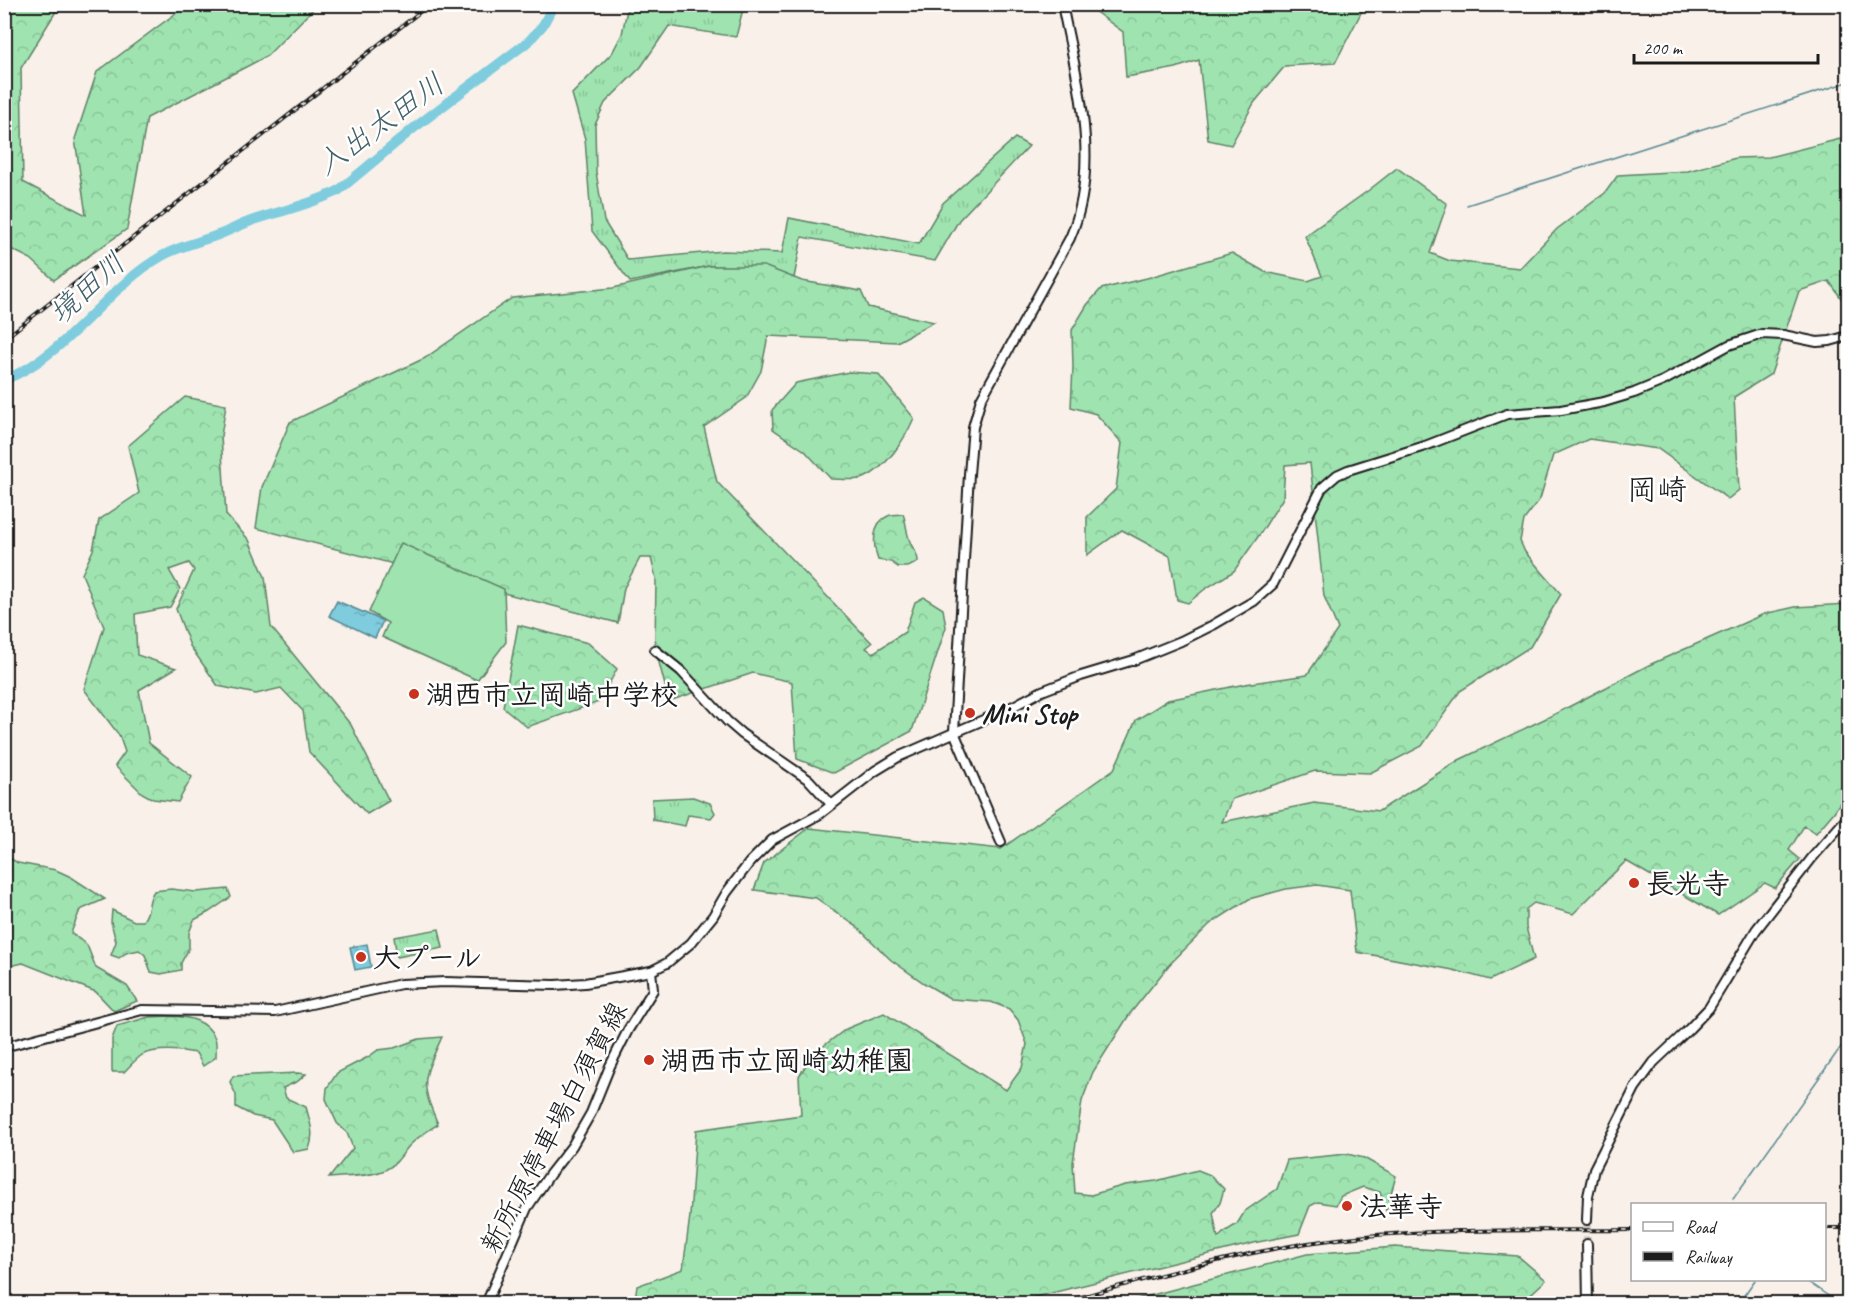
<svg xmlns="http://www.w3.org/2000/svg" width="1853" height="1308" viewBox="0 0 1853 1308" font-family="Caveat,'Klee One',sans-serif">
<defs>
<pattern id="grass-tufts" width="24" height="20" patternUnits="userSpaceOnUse" patternTransform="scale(1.5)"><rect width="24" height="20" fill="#9fe4b0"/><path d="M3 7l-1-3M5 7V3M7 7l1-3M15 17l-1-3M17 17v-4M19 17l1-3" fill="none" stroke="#88c397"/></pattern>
<pattern id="forest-crowns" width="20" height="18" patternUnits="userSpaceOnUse" patternTransform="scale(1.5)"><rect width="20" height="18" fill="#9fe4b0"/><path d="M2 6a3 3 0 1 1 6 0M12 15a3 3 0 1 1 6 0" fill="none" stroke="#88c397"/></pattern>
<pattern id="water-ripples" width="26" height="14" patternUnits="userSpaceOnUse" patternTransform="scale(1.5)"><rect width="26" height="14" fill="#7fccde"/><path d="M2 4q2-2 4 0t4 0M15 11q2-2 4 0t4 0" fill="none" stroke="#6dafbe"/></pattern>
</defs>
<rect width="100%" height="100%" fill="#f9f1e9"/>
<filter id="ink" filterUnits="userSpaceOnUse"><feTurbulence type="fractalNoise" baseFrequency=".0167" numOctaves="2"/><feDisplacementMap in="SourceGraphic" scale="12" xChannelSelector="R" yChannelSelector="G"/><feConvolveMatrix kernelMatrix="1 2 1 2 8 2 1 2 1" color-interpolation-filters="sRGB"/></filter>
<g filter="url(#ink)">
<!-- grass -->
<g fill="url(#grass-tufts)" stroke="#5e8066" stroke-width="1.5">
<path d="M628,5H744L736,37L669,26L641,67L605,103L595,125L596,172L604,221L628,260L723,251L782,253L789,218L919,244L943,203L1015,138L1029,146L959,220L935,261L802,237L794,278L756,267L709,266L630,282L592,231L585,139L572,94L612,53L622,34Z"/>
<path d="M693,797L710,803L715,813L711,818L688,815L685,826L653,820L652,799Z"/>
<path d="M439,929L443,948L397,957L394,937Z"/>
</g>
<!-- forest -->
<g fill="url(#forest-crowns)" stroke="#5e8066" stroke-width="1.5">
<path d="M4,5H60L21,68L23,182L86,215L75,139L97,72L187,5H317L267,56L147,118L127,229L54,280L31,259L5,246Z"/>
<path d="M1086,5H1365L1335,63L1285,66L1254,103L1231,145L1208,140L1199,60L1176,68L1126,77L1123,32Z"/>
<path d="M1848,137V308L1829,281L1799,291L1771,374L1734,397L1739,490L1728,499L1658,449L1589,439L1553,455L1540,499L1524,520L1520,541L1525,552L1561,594L1530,647L1460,691L1422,746L1370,773L1315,771L1232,799L1222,822L1314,803L1379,811L1459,760L1557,713L1649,665L1764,614L1795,607L1848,604V790L1834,812L1816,833L1804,826L1789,850L1800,859L1775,888L1765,883L1718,915L1626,861L1573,914L1534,903L1526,909V927L1534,959L1490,980L1453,970L1357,952L1350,890L1317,885L1286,889L1249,899L1210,924L1169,965L1129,1015L1093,1072L1082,1101L1073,1163L1075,1193L1091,1195L1125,1185L1156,1181L1198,1170L1210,1175L1224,1189L1220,1203L1213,1213L1218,1238L1223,1233L1237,1224L1245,1211L1277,1189L1287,1160L1347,1154L1364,1158L1396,1176L1386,1211L1380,1192L1363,1187L1341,1196L1336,1205L1318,1202L1310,1206L1299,1234L1258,1242L1011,1303L634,1304L637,1286L683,1269L690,1216L696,1130L801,1115L799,1076L813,1054L846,1029L884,1013L1006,1090L1022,1068L1027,1044L1018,1020L1009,1009L991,1002L951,999L924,983L891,960L857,927L816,898L754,890L764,863L809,828L1001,849L1114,769L1136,720L1168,700L1245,684L1307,675L1338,629L1324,596L1310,463L1285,465L1283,498L1262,531L1234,571L1205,589L1188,603L1177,600L1170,556L1122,530L1087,555V517L1116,489L1122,443L1096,414L1071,407L1073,367L1072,330L1087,305L1101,289L1147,278L1232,253L1265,272L1308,281L1322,276L1305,236L1369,190L1397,168L1447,204L1430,253L1450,261L1520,268L1557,229L1605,193L1618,175L1688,171L1736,158L1769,157Z"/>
<path d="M709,266H764L802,281L861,291L868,307L934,322L897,342L768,336L761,371L746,398L704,427L717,482L872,643L866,648L873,653L905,632L915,602L924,597L943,609L946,627L912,731L834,773L797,759L792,682L753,673L669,701L655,647L656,578L651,558H640L624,588L618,623L256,528L262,487L290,422L425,358L512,298L613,288Z"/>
<path d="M849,372L878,374L914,418C905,439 886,469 864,478C855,481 840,479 831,479L805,451L773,429L772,410L796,383Z"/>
<path d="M185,397L226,405L221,436L226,515L249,540L265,577L271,627L351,725L389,801L367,814L309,752L303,711L281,688L256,694L218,686L190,646L176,609L194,570L189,563L169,570L180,589L170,607L135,614L137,655L176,668L139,690L149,743L192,777L178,802L153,799L142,793L115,766L125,752L119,735L84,689L104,627L82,574L93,550L99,520L139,493L128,446Z"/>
<path d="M903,514C907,524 906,534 911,544C914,551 918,553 918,562L908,567H898L891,562L878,560C873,546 871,523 888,516C892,514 898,515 903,514Z"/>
<path d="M518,625L588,643L617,669L599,702L527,727L503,707Z"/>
<path d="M4,855L18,863L56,870L71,877L105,899L80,910L71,933L87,945L96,968L127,986L137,1001L114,1011L96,992L23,963L5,967Z"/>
<path d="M171,889L196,892L228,889L231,897L209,912L194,920L189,933V948L181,963V970L161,974L151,972L145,955L139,950L126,953L119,958L111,955L116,942L111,922L112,910L134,921H143C152,908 146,903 154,891Z"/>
<path d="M170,1016C188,1017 206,1019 215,1038C217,1043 216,1051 216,1057L203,1066L196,1053C182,1050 155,1048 142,1055C136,1059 129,1067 124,1072H112V1039L117,1026L149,1017Z"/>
<path d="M442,1037C423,1079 419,1081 438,1124C427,1131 417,1137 408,1147C401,1156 396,1165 385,1170C369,1177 346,1176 329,1178L353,1148L347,1133L337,1123L326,1099L327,1088L337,1073L368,1057L378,1050L394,1048L419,1039Z"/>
<path d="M298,1073L306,1074L298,1081L283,1088L286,1098L306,1107C310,1122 315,1134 309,1149L293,1152L272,1120L253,1116L236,1107V1095L230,1082L233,1076Z"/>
<path d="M1395,1247L1518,1256L1546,1280L1521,1303H1122L1307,1254Z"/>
</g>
<!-- pitch -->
<path fill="#9fe4b0" stroke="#5e8066" stroke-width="1.5" d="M401,543L504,589L506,642L477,680L382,637L388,623L369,612Z"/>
<!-- water -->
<g fill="url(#water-ripples)" stroke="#578690" stroke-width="1.5">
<path d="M337,601L383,621L375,638L329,616Z"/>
<path d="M367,944L371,967L355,970L350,947Z"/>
</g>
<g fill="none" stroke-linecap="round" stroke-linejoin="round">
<!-- stream -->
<g stroke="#578690" stroke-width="1.5">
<path d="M1467,205L1848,82"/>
<path d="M1733,1199L1848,1037"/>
<path d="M1805,1280L1840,1304"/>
<path d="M1738,1304L1755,1280"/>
</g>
<!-- river -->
<path stroke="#7fccde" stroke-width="10" d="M4,380C68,355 103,290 162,256C179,246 199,242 218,235C229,231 240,225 251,221C280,211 310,205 338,191L414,128L529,41L543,25L554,4"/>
<!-- secondary-tunnel -->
<path stroke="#d8d1ca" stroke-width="8" stroke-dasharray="8 4" stroke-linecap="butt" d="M1587,1244V1220"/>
<defs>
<g id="secondary">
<path d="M655,650L681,671L727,721L742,734L809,780L831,804"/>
<path d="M1001,842L954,732L969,474L973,427L981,399L1070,238C1102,163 1077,81 1062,4"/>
<path d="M4,1047L142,1010L275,1012L401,984L445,982L555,985L585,983L651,971L667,963L691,943L713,916L727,892L750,862L772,840L820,814L875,771L898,757L1004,711L1042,691L1081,676L1134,660L1181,641L1213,625L1254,601L1273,584L1322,488L1337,475L1348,470L1425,446L1507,414L1561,410L1604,402L1634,393L1663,381L1729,345L1762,334L1783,335L1817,342L1830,341L1848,336"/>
<path d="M1587,1220L1588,1196L1594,1169L1635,1088L1654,1062L1689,1029L1709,1008L1756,930L1812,858L1848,817"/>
<path d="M1587,1244L1588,1304"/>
<path d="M486,1304L527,1208L550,1174L572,1146L591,1113L610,1066L628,1030L653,990L651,971"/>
</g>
</defs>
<!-- secondary casing -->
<use href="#secondary" stroke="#1c1c1c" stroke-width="12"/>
<!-- secondary -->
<use href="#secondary" stroke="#fff" stroke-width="8"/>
<defs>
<g id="rail">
<path d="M4,339L430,4"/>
<path d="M1824,1228H1848"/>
<path d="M1055,1304C1154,1277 1253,1247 1356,1237C1447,1228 1541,1231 1632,1230"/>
</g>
</defs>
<!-- rail casing -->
<use href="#rail" stroke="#1c1c1c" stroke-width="4"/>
<!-- rail -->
<use href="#rail" stroke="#fff" stroke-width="1.5" stroke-dasharray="4.5" stroke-linecap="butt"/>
</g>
</g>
<!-- markers -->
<g fill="#c8321e" stroke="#fff" stroke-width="2">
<circle cx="414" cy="694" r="6"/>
<circle cx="970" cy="713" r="6"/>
<circle cx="1634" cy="883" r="6"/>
<circle cx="361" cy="957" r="6"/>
<circle cx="649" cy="1060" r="6"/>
<circle cx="1347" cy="1206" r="6"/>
</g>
<g text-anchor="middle" stroke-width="5" stroke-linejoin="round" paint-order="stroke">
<!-- poi labels -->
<g font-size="28" font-weight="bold" fill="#1c1c1c" stroke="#fff" text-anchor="start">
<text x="426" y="704">湖西市立岡崎中学校</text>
<text x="982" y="723">Mini Stop</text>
<text x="1646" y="893">長光寺</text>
<text x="373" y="967">大プール</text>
<text x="661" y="1070">湖西市立岡崎幼稚園</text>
<text x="1359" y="1216">法華寺</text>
</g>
<!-- street labels -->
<g font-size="28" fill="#1c1c1c" stroke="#fff">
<text transform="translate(553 1127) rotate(-62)" y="10">新所原停車場白須賀線</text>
</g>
<!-- water labels -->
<g font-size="30" font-style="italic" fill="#44626a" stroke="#fff">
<text transform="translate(380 124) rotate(-36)" y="10">入出太田川</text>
<text transform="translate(87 288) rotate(-42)" y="10">境田川</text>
</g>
<!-- neighbourhood labels -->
<g font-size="30" fill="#1c1c1c" stroke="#fff">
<text x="1657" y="500">岡崎</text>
</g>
</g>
<!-- margin -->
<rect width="1853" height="1308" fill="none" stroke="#fff" stroke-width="24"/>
<rect x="12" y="12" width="1829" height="1284" fill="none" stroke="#1c1c1c" stroke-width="2" filter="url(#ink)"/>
<!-- legend -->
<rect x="1631" y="1203" width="195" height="78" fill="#ffffff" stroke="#a4a4a4" stroke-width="1.5"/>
<rect x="1643" y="1222" width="30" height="9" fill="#ffffff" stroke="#a4a4a4" stroke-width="1.5"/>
<text x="1685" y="1233" font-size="18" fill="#1c1c1c">Road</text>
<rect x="1643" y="1252" width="30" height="9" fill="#1c1c1c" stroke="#a4a4a4" stroke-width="1.5"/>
<text x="1685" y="1263" font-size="18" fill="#1c1c1c">Railway</text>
<!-- scale -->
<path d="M1634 54v9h184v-9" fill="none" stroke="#1c1c1c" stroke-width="3"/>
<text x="1643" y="54" font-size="18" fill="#1c1c1c" stroke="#ffffff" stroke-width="4.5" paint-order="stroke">200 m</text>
</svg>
